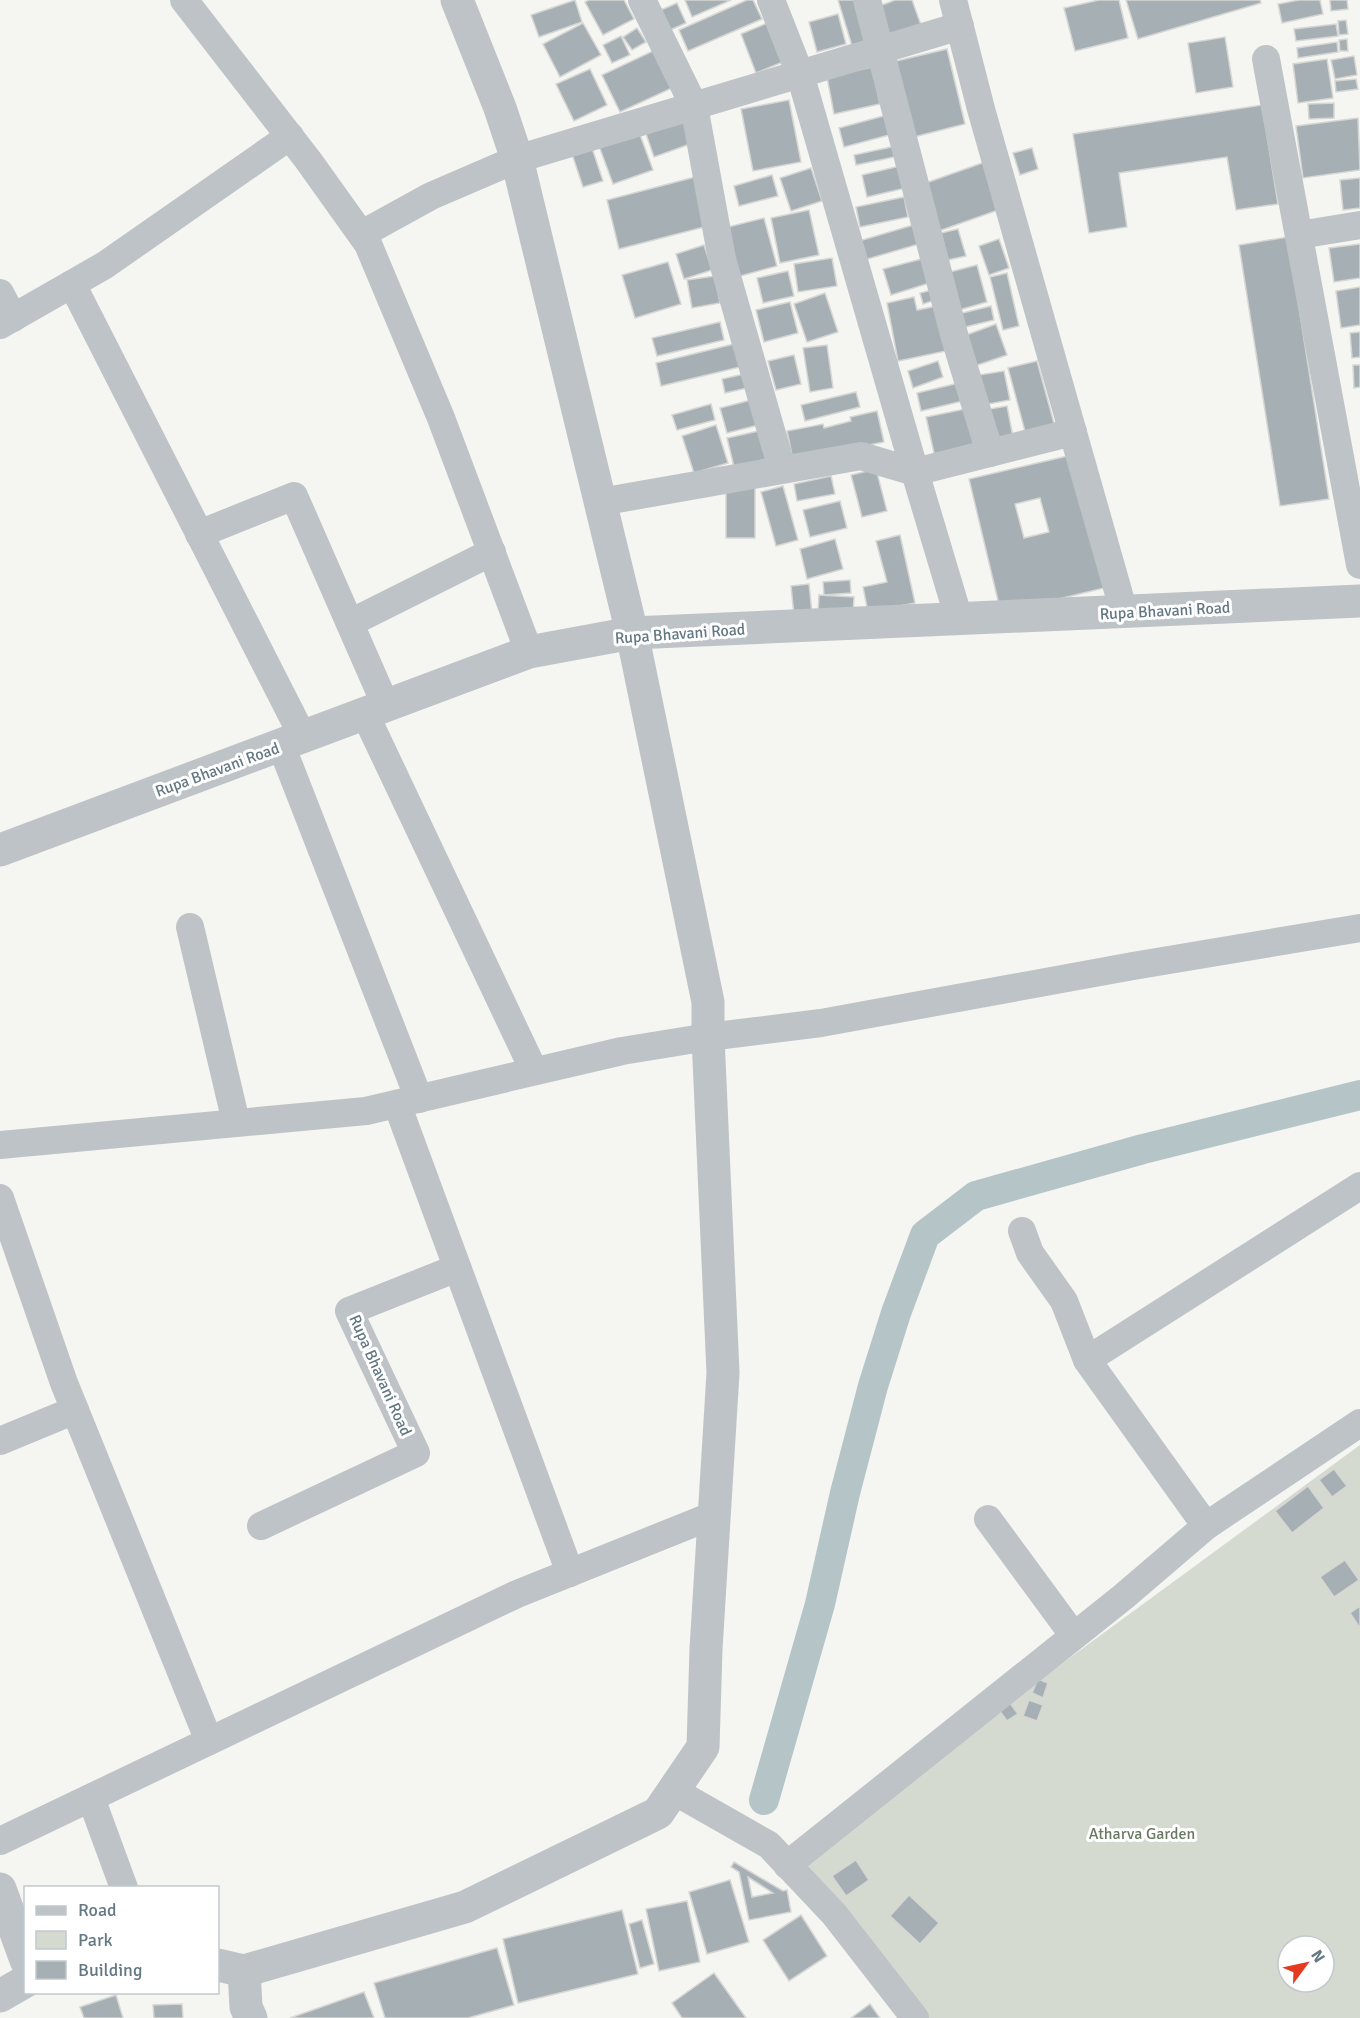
<svg xmlns="http://www.w3.org/2000/svg" width="1360" height="2018" viewBox="0 0 1360 2018" font-family="Signika,sans-serif">
<rect width="100%" height="100%" fill="#f5f5f1"/>
<!-- green -->
<path fill="#d5dad0" fill-rule="evenodd" d="M1360,1445V2018H906L787,1865ZM1288,1946H1324V1982H1288Z"/>
<g fill="none" stroke-linecap="round" stroke-linejoin="round">
<!-- canal -->
<path stroke="#b5c4c7" stroke-width="30" d="M764,1800L820,1604L845,1493L873,1386L896,1313L925,1235L976,1196L1143,1149L1360,1095"/>
</g>
<!-- building -->
<g fill="#a6b0b4" stroke="#d6d6d4" stroke-width="1.5" fill-rule="evenodd">
<path d="M575,0L582,22L539,37L531,15Z"/>
<path d="M589,0H624L634,19L603,35L585,2Z"/>
<path d="M685,0H731L692,17Z"/>
<path d="M747,0H753L762,19L688,51L679,30Z"/>
<path d="M838,0H863L876,42L853,49Z"/>
<path d="M895,0H912L921,25L888,37L877,7Z"/>
<path d="M1099,0H1119L1128,38L1075,51L1064,8Z"/>
<path d="M1126,0H1260L1261,3L1138,39Z"/>
<path d="M1299,0H1320L1323,14L1282,23L1278,4Z"/>
<path d="M1330,0H1347L1348,9L1331,11Z"/>
<path d="M677,3L686,23L670,30L661,10Z"/>
<path d="M838,14L846,44L817,52L809,22Z"/>
<path d="M1346,20L1348,34L1339,35L1338,21Z"/>
<path d="M770,22L785,61L756,73L741,34Z"/>
<path d="M583,23L601,55L560,77L543,44Z"/>
<path d="M1336,24L1338,36L1296,41L1294,29Z"/>
<path d="M637,28L646,42L632,50L623,37Z"/>
<path d="M621,36L630,55L612,63L603,45Z"/>
<path d="M1225,37L1233,87L1196,93L1188,43Z"/>
<path d="M1347,39L1348,51H1340L1339,40Z"/>
<path d="M1337,42L1338,52L1298,58L1297,48Z"/>
<path d="M947,49L965,124L906,139L888,63Z"/>
<path d="M655,50L672,88L620,112L602,75Z"/>
<path d="M1354,56L1357,75L1335,79L1331,60Z"/>
<path d="M1327,59L1333,98L1298,103L1293,64Z"/>
<path d="M872,67L880,104L834,114L827,77Z"/>
<path d="M590,69L607,105L574,121L556,84Z"/>
<path d="M1356,79L1358,89L1336,92L1335,81Z"/>
<path d="M789,100L801,162L753,171L741,109Z"/>
<path d="M1334,103V118L1309,119L1308,104Z"/>
<path d="M1262,105L1278,204L1236,210L1227,157L1119,173L1127,227L1089,233L1073,134Z"/>
<path d="M887,115L893,134L844,147L839,128Z"/>
<path d="M684,118L693,143L654,157L645,131Z"/>
<path d="M1358,118L1360,170L1303,178L1296,126Z"/>
<path d="M639,132L653,170L613,184L599,146Z"/>
<path d="M591,145L603,181L583,187L571,151Z"/>
<path d="M896,146L899,156L856,165L854,155Z"/>
<path d="M1032,148L1038,169L1020,175L1013,153Z"/>
<path d="M985,162L1001,209L936,232L920,185Z"/>
<path d="M904,165L910,187L867,197L862,175Z"/>
<path d="M811,168L822,201L791,211L780,178Z"/>
<path d="M772,175L778,196L739,206L734,186Z"/>
<path d="M699,176L712,225L619,249L607,200Z"/>
<path d="M1360,178V208L1343,210L1340,180Z"/>
<path d="M904,197L908,217L860,227L856,207Z"/>
<path d="M809,210L819,255L780,263L771,218Z"/>
<path d="M764,218L777,266L733,278L720,229Z"/>
<path d="M920,223L926,242L864,260L859,241Z"/>
<path d="M958,229L966,256L948,260L941,233Z"/>
<path d="M1288,237L1329,499L1280,506L1239,245Z"/>
<path d="M999,239L1009,268L989,275L979,246Z"/>
<path d="M1360,244V278L1334,282L1329,248Z"/>
<path d="M704,245L712,270L684,279L676,254Z"/>
<path d="M929,257L936,281L891,295L883,269Z"/>
<path d="M832,258L837,286L798,292L794,264Z"/>
<path d="M668,262L681,304L635,318L622,275Z"/>
<path d="M977,265L987,302L952,312L942,274Z"/>
<path d="M788,271L794,296L763,303L757,278Z"/>
<path d="M1007,273L1019,326L1003,330L990,277Z"/>
<path d="M715,276L720,303L692,308L687,280Z"/>
<path d="M1360,287V325L1341,328L1336,291Z"/>
<path d="M932,290L935,300L923,304L920,293Z"/>
<path d="M825,293L838,332L807,342L794,304Z"/>
<path d="M914,297L917,310L937,306L946,351L898,361L887,303Z"/>
<path d="M790,302L798,333L764,342L756,310Z"/>
<path d="M991,306L994,320L957,329L954,315Z"/>
<path d="M720,322L724,340L657,356L652,338Z"/>
<path d="M996,324L1007,355L969,368L958,338Z"/>
<path d="M1360,332V357L1352,358L1350,333Z"/>
<path d="M734,344L740,367L661,386L656,363Z"/>
<path d="M827,345L833,388L810,392L803,348Z"/>
<path d="M794,355L801,384L776,390L768,361Z"/>
<path d="M938,361L943,377L913,388L908,371Z"/>
<path d="M1037,361L1055,427L1026,435L1008,368Z"/>
<path d="M1353,365H1360V387L1354,388Z"/>
<path d="M1004,371L1010,400L978,406L972,376Z"/>
<path d="M744,374L747,388L725,393L722,379Z"/>
<path d="M963,382L967,400L921,411L917,393Z"/>
<path d="M856,392L860,407L805,421L801,405Z"/>
<path d="M759,398L766,423L727,433L720,408Z"/>
<path d="M711,404L715,420L677,430L672,415Z"/>
<path d="M1007,406L1013,437L994,440L989,409Z"/>
<path d="M975,407L984,451L936,462L926,417Z"/>
<path d="M877,411L884,442L793,460L787,431L823,424L824,428L851,421L850,417Z"/>
<path d="M716,425L728,463L694,473L682,436Z"/>
<path d="M763,430L770,458L734,467L727,438Z"/>
<path d="M1072,455L1104,588L1001,613L969,479ZM1040,498L1049,532L1024,538L1015,504Z"/>
<path d="M876,469L887,511L862,517L851,475Z"/>
<path d="M831,476L835,494L797,501L794,484Z"/>
<path d="M783,486L798,540L776,546L761,492Z"/>
<rect x="726" y="488" width="29" height="50"/>
<path d="M840,501L847,528L810,537L803,510Z"/>
<path d="M900,535L915,603L868,612L863,587L887,582L876,541Z"/>
<path d="M835,539L843,569L807,579L800,549Z"/>
<path d="M850,580L851,593L824,595L823,582Z"/>
<path d="M809,584L812,613L794,615L791,586Z"/>
<path d="M819,595L854,597L853,614L818,612Z"/>
<path d="M1334,1469L1347,1486L1332,1497L1319,1480Z"/>
<path d="M1308,1486L1324,1508L1292,1533L1275,1511Z"/>
<path d="M1345,1560L1359,1580L1334,1597L1320,1577Z"/>
<path d="M1360,1606V1628L1350,1613Z"/>
<path d="M1038,1679L1048,1683L1043,1698L1032,1693Z"/>
<path d="M1029,1700L1043,1705L1037,1721L1023,1716Z"/>
<path d="M1010,1703L1018,1714L1007,1721L999,1710Z"/>
<path d="M856,1860L869,1880L846,1896L832,1876Z"/>
<path d="M734,1862L783,1891L787,1890L791,1912L749,1920L739,1872L731,1867ZM748,1877L773,1893L752,1897Z"/>
<path d="M730,1880L749,1942L707,1954L689,1892Z"/>
<path d="M909,1895L939,1923L920,1944L890,1916Z"/>
<path d="M687,1901L700,1962L659,1971L646,1909Z"/>
<path d="M622,1910L638,1974L518,2003L503,1939Z"/>
<path d="M801,1915L827,1956L789,1981L763,1940Z"/>
<path d="M642,1920L654,1964L640,1968L629,1924Z"/>
<path d="M497,1948L514,2005L468,2018H385L374,1983Z"/>
<path d="M714,1973L746,2018H682L672,2003Z"/>
<path d="M364,1992L374,2018H290Z"/>
<path d="M116,1995L123,2018H84L80,2007Z"/>
<path d="M182,2004L183,2018H154L153,2005Z"/>
<path d="M870,2004L880,2018H851Z"/>
</g>
<g fill="none" stroke-linecap="round" stroke-linejoin="round">
<!-- minor -->
<g stroke="#bdc3c6" stroke-width="28">
<path d="M184,0L308,160L368,244L441,418L529,652"/>
<path d="M642,0L694,106L722,259L782,469"/>
<path d="M771,0L800,74L915,472"/>
<path d="M867,0L955,338L990,453"/>
<path d="M953,0L981,109L1124,612"/>
<path d="M1266,59L1360,565"/>
<path d="M362,234L431,196L517,159L960,26"/>
<path d="M1299,235L1360,225"/>
<path d="M72,284L303,737"/>
<path d="M0,293L13,318"/>
<path d="M0,325L105,265L290,136"/>
<path d="M600,502L861,456L915,472"/>
<path d="M199,534L294,496L386,706"/>
<path d="M959,619L915,472L1073,432"/>
<path d="M350,623L492,552"/>
<path d="M365,714L534,1071"/>
<path d="M281,745L419,1099"/>
<path d="M190,927L236,1122"/>
<path d="M397,1104L570,1573"/>
<path d="M0,1145L366,1111L622,1051L708,1037L821,1023L1133,966L1360,928"/>
<path d="M0,1198L64,1383L209,1741"/>
<path d="M1022,1231L1030,1253L1064,1301L1087,1360"/>
<path d="M0,1441L75,1410"/>
<path d="M988,1519L1074,1636"/>
<path d="M261,1526L416,1453L349,1311L457,1268"/>
<path d="M1206,1526L1087,1360L1360,1186"/>
<path d="M674,1791L769,1845L834,1914L915,2018"/>
<path d="M91,1798L124,1888"/>
<path d="M0,1841L517,1594L714,1515"/>
<path d="M787,1865L1123,1597L1206,1526L1360,1423"/>
</g>
<!-- tertiary -->
<g stroke="#bdc3c6" stroke-width="33">
<path d="M0,850L529,652L632,633L1360,601"/>
<path d="M0,1889L26,1960"/>
<path d="M218,1965L244,1971L465,1907L658,1813L703,1747L706,1649L723,1373L708,1037V1002L632,633L517,159L500,108L457,0"/>
<path d="M244,1971L246,2007L251,2018"/>
<path d="M0,1996L26,1981"/>
</g>
</g>
<g text-anchor="middle" stroke-width="6" stroke-linejoin="round" paint-order="stroke">
<!-- street labels -->
<g font-size="16" fill="#637883" stroke="#fff">
<text transform="translate(1165 610) rotate(-3)" y="6">Rupa Bhavani Road</text>
<text transform="translate(680 633) rotate(-4)" y="6">Rupa Bhavani Road</text>
<text transform="translate(217 769) rotate(-20)" y="6">Rupa Bhavani Road</text>
<text transform="translate(381 1375) rotate(66)" y="6">Rupa Bhavani Road</text>
</g>
<!-- park labels -->
<g font-size="16" fill="#697a62" stroke="#fff">
<text x="1142" y="1839">Atharva Garden</text>
</g>
</g>
<!-- legend -->
<rect x="24" y="1886" width="195" height="108" fill="#ffffff" stroke="#c1c9cd" stroke-width="1.5"/>
<rect x="36" y="1906" width="30" height="9" fill="#bdc3c6" stroke="#c1c9cd" stroke-width="1.5"/>
<text x="78" y="1916" font-size="18" fill="#637883">Road</text>
<rect x="36" y="1931" width="30" height="18" fill="#d5dad0" stroke="#c1c9cd" stroke-width="1.5"/>
<text x="78" y="1946" font-size="18" fill="#637883">Park</text>
<rect x="36" y="1961" width="30" height="18" fill="#a6b0b4" stroke="#c1c9cd" stroke-width="1.5"/>
<text x="78" y="1976" font-size="18" fill="#637883">Building</text>
<!-- north arrow -->
<g transform="translate(1306 1964) rotate(57)"><circle r="28" fill="#ffffff" stroke="#c1c9cd" stroke-width="1.5"/>
<path d="M0-4.5L10 22L0 15L-10 22Z" fill="#e63a20"/>
<text y="-9" font-size="16" font-weight="bold" text-anchor="middle" fill="#637883">N</text>
</g>
</svg>
